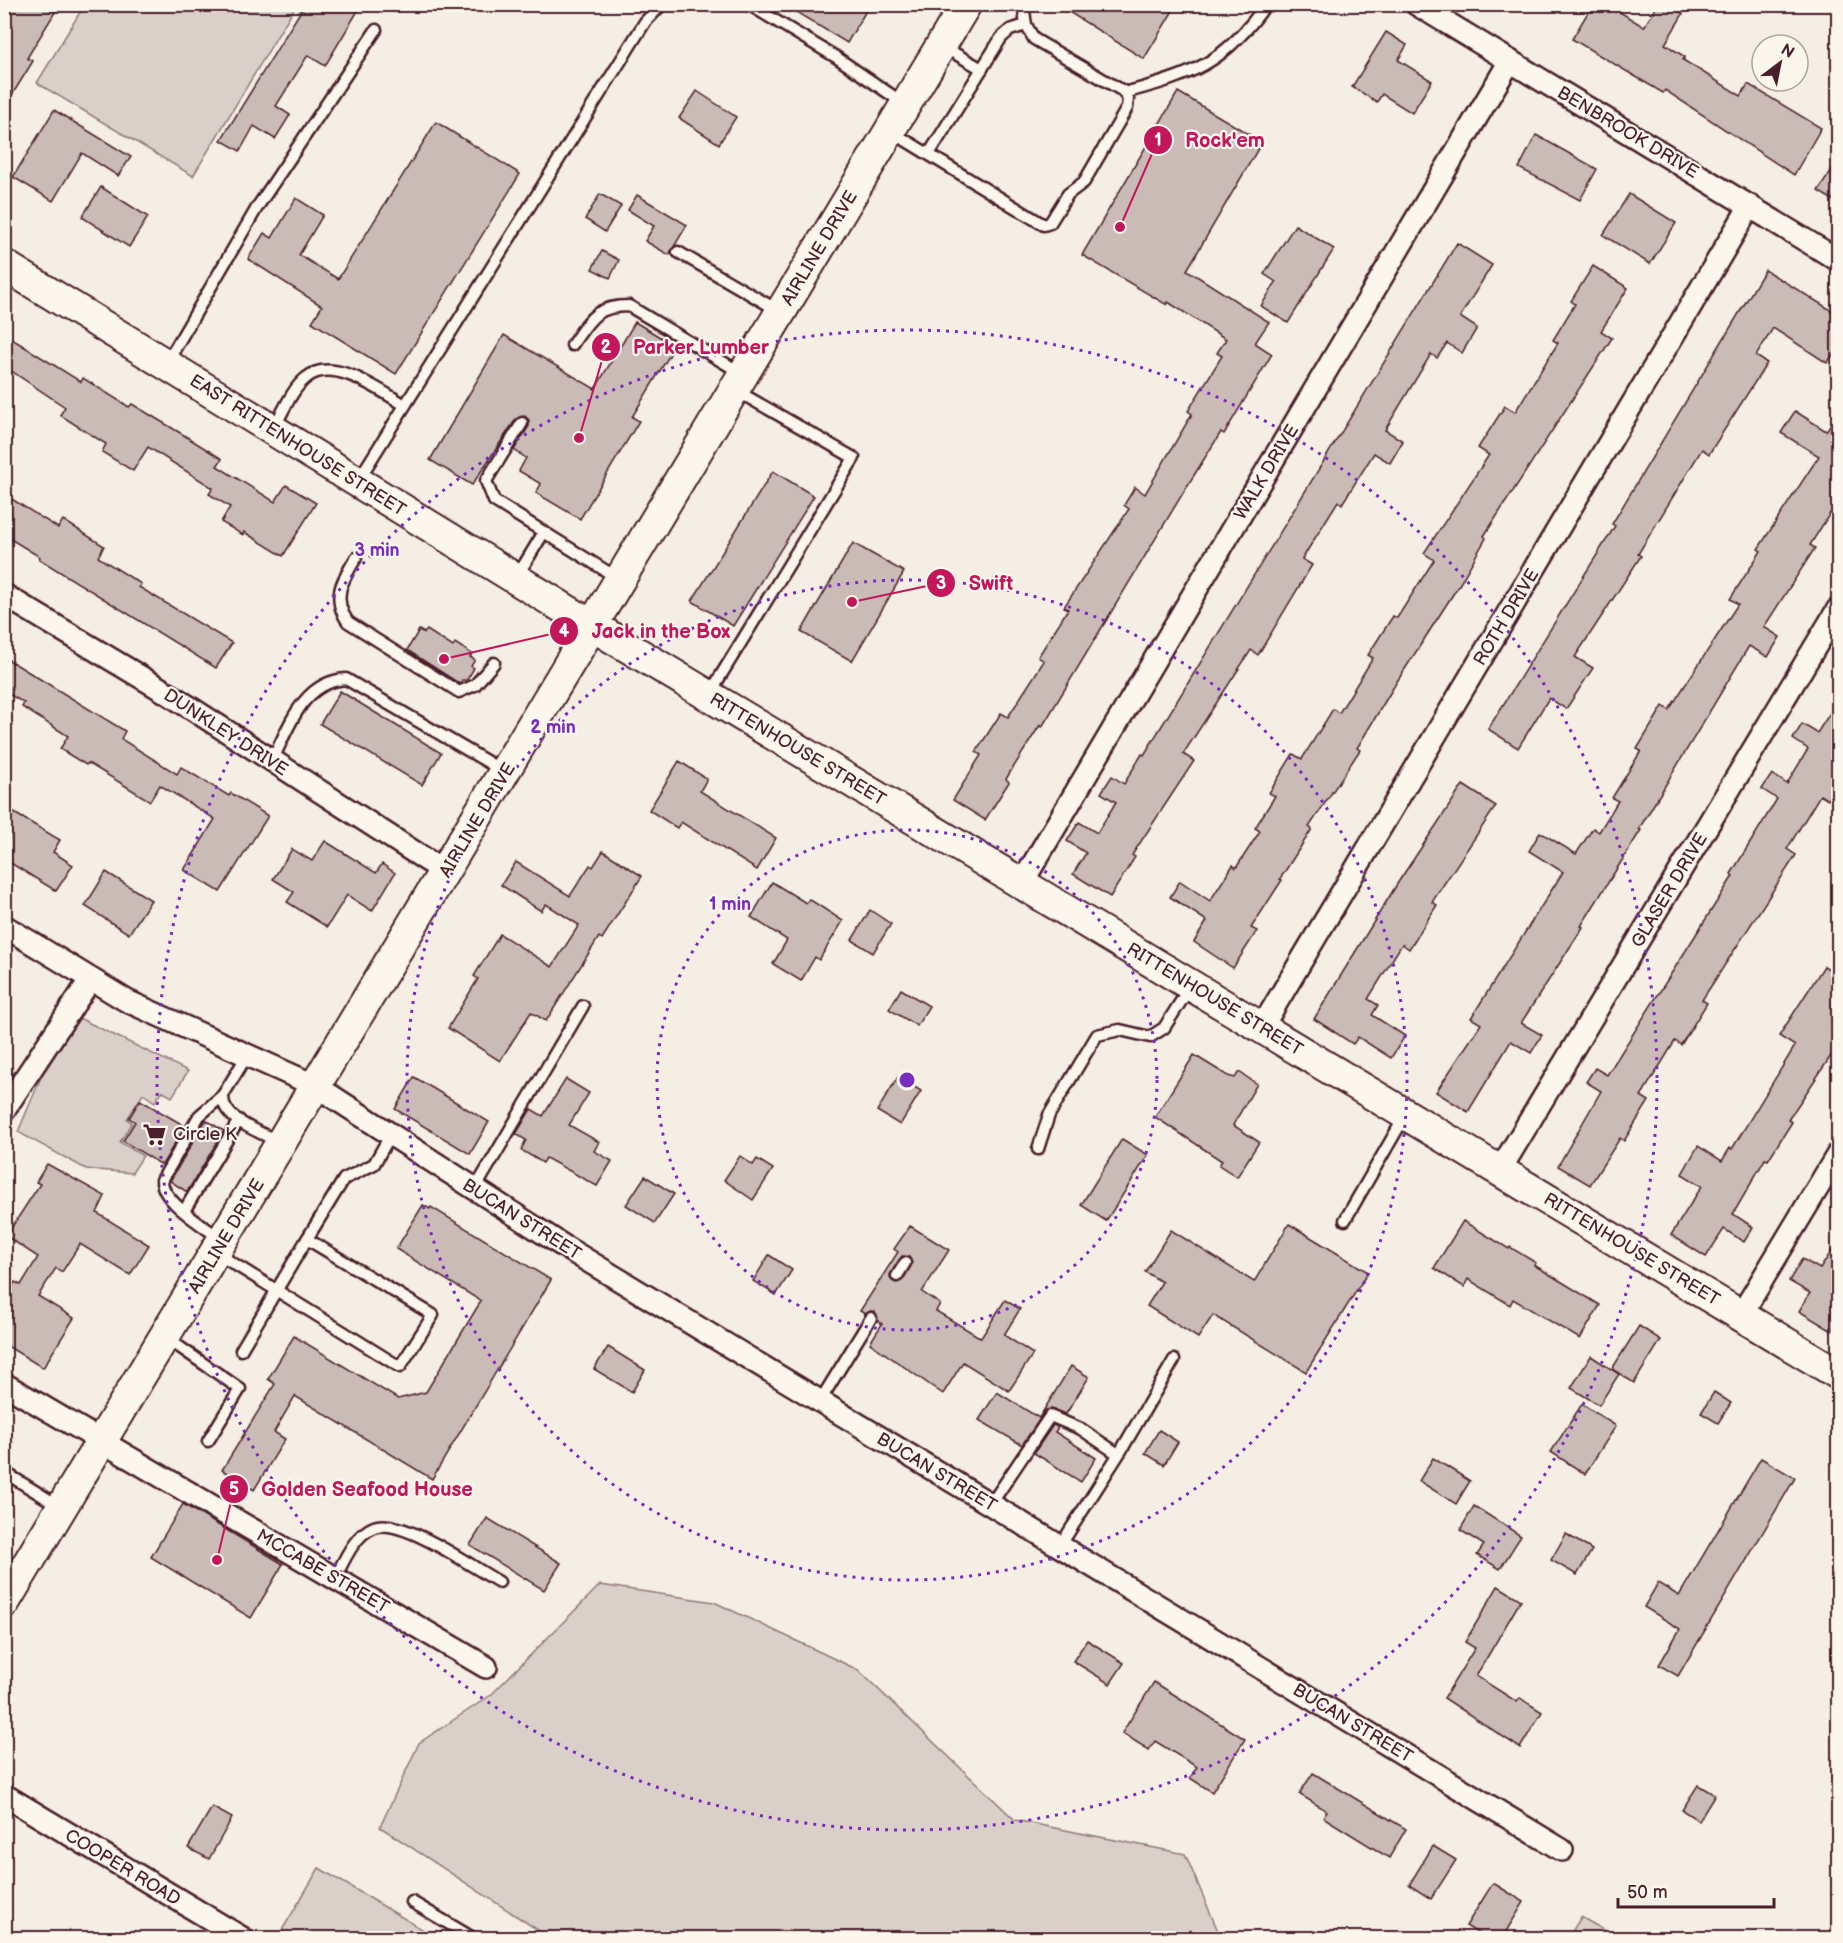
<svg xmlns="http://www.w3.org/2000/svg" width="1843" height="1943" viewBox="0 0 1843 1943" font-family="'Balsamiq Sans',sans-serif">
<rect width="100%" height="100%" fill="#f4eee4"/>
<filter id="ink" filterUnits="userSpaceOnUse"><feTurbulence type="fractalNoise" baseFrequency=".0167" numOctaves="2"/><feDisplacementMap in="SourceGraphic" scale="12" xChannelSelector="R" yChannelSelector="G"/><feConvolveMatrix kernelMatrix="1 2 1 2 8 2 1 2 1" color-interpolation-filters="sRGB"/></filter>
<g filter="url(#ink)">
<!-- green -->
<g fill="#dbd0c9" stroke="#92787a" stroke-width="1.5">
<path d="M85,4H296V5L193,176L37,83Z"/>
<path d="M79,1018L188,1071L172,1097L162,1091L155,1102L143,1094L127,1119L132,1123L120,1142L143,1156L132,1173L86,1169L18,1132L42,1075Z"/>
<path d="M600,1585L714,1602L858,1670L1015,1820L1185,1854L1221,1938H550L380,1827L419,1743L491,1695Z"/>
<path d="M319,1868L437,1938H292L281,1932Z"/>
<path d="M1581,1917L1618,1938H1568Z"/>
</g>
<!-- building -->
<g fill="#cabbb6" stroke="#4a1f2b" stroke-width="1.5" fill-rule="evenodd">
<path d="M4,4H60L27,58L33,61L4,108Z"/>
<path d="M305,4H362L325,66L308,55L276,106L290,115L275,139L254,126L240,151L221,140Z"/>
<path d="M783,4H870L847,43Z"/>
<path d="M1056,4H1177L1144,59Z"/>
<path d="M1593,4H1607L1644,27L1658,4H1668L1683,14L1665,44L1685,57L1683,60L1741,96L1748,84L1821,128L1794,175L1665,90L1663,93L1572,39Z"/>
<path d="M1386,32L1407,45L1398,60L1432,81L1412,113L1382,94L1377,102L1352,87Z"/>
<path d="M697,91L736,117L719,144L679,118Z"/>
<path d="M1178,92L1262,142L1187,270L1269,322L1255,343L1272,354L1224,434L1221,432L1186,488L1042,727L1040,725L1006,779L1009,782L985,820L953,800L981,755L976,752L1001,713L1008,717L1044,661L1038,657L1068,609L1064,607L1129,509L1124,505L1135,487L1145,494L1192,414L1188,411L1222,356L1217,353L1226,339L1168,302L1167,305L1082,255Z"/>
<path d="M54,110L131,157L118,176L82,153L53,201L13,177Z"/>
<path d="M436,122L520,174L396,374L312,322L322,306L248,259L264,233L272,238L296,198L323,215L299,255L338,279Z"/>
<path d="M1536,135L1597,169L1580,200L1519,168Z"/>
<path d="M1839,159V204L1818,191Z"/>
<path d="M101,187L148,217L129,247L82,217Z"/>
<path d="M600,194L621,206L605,232L585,219Z"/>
<path d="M1629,194L1676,223L1650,264L1603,235Z"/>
<path d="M637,195L687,225L669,255L645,241L654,226L628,210Z"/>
<path d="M1295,225L1334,249L1288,323L1261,306L1276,282L1264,274Z"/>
<path d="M1457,243L1492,265L1460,317L1477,328L1462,353L1447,343L1437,358L1431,354L1385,430L1403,441L1390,463L1374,453L1342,504L1338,501L1302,559L1312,565L1258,655L1251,650L1183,754L1194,761L1132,855L1135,857L1110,897L1073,874L1086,853L1067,841L1079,822L1097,833L1116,802L1101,793L1112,776L1124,784L1142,754L1144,755Z"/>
<path d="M602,251L619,260L610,278L592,269Z"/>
<path d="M1593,266L1628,288L1601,331L1612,338L1484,536L1486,538L1459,585L1396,683L1357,748L1360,750L1309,827L1312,829L1280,879L1282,880L1251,928L1257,931L1233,968L1194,942L1207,921L1170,897L1180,881L1210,901L1233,865L1236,868L1260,831L1255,828L1275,796L1269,793L1293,754L1302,759L1333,709L1339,713L1373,658L1368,655L1393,616L1397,618L1434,560L1424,553L1489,455L1478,448L1505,406L1515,412L1558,343L1553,340L1575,304L1571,301Z"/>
<path d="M1765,270L1839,315V359L1833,355L1827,363L1773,328L1756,356L1767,363L1709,454L1702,449L1638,554L1641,556L1575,657L1593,668L1566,709L1549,698L1518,748L1488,729L1615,526L1612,524Z"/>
<path d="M635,322L675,346L632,417L639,421L580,519L536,493L541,484L519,471L526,458L514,450L529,426V420L525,416L516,419L472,485L430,460L504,335L595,389Z"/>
<path d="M4,334L81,382L83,378L129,407L132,404L182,434L222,459L217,466L275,502L286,485L316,503L283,556L244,532L243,535L221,522L230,507L209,494L213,488L148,447L133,471L102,452L106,444L60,415L65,407L4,366Z"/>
<path d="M1795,411L1826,431L1839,412V499L1810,545L1815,548L1764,627L1780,637L1768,657L1749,646L1639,829L1641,830L1581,926L1583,927L1521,1023L1542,1035L1531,1053L1511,1041L1468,1112L1436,1092L1481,1024L1471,1018L1563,872L1529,851L1540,832L1576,854L1593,828L1599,832L1618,801L1612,798L1641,751L1637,749L1663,706L1669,710L1738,604L1730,599L1761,551L1758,549L1819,456L1781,433Z"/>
<path d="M773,471L814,496L733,626L692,601Z"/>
<path d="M10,498L58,528L63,520L104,546L98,557L141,584L139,587L232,643L216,668L39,559L40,557L4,535V507Z"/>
<path d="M853,543L904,572L852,661L801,632Z"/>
<path d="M419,630L424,633L427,630L453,647L455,643L472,654L470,657L475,660L471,666L474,668L467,680H462L460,684L407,650Z"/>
<path d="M4,657L125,731L121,739L177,774L181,767L229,796L231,793L268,816L220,892L184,870L215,819L160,785L150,801L88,763L86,765L60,749L68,736L22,707L24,703L4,691Z"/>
<path d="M340,691L441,753L422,785L320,724Z"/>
<path d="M1839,699V783L1828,800L1820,795L1787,849L1796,855L1702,1000L1707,1003L1681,1045L1675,1041L1641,1096L1649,1101L1624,1141L1620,1138L1590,1185L1558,1166L1601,1091L1586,1082L1595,1068L1607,1075L1733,876L1731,874L1777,799L1762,789L1772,774L1787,784L1808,749L1793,739L1802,724L1817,733Z"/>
<path d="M679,761L707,779L700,791L776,838L757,870L681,822L677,828L649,810Z"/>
<path d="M1463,785L1496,806L1432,902L1437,905L1409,949L1402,944L1368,999L1378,1005L1372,1015L1405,1036L1391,1058L1358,1037L1353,1044L1314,1019L1399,881Z"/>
<path d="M4,807L60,840L53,852L73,865L56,891L4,859Z"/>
<path d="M325,841L376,873L382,864L395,873L372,911L347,895L327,927L287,902L294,892L273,879L292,849L312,861Z"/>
<path d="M603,851L642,876L602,939L599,937L546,1021L531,1012L500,1061L448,1028L478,979L474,976L500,934L552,967L579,925L546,904L541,911L501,885L516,862L570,896L590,865L593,867Z"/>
<path d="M106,872L151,900L129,934L85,906Z"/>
<path d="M772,882L806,903L809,899L843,921L819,960L815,957L801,981L773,964L787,940L751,917Z"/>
<path d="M870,910L891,924L873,953L852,940Z"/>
<path d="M1824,966L1839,975V1044L1788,1120L1792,1122L1768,1160L1765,1159L1733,1214L1753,1227L1744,1242L1724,1229L1706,1257L1671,1235L1702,1186L1682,1174L1698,1146L1722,1161L1730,1148L1732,1149L1795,1046L1779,1036Z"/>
<path d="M901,989L929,1006L917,1026L889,1009Z"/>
<path d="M1194,1055L1228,1076L1235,1078L1239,1072L1257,1084L1233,1125L1259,1142L1237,1177L1219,1165L1222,1161L1155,1117Z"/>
<path d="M414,1077L489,1122L470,1154L395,1109Z"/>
<path d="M898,1077L921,1091L900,1125L877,1111Z"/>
<path d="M566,1079L589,1093L569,1125L599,1142L594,1151L612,1161L597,1186L546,1158L543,1163L521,1150L526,1140L516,1134L531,1109L543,1116Z"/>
<path d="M140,1100L185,1126L162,1165L123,1141L135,1122L129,1118Z"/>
<path d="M206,1120L224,1131L187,1192L170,1181Z"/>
<path d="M1122,1139L1148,1155L1106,1221L1081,1205Z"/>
<path d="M740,1156L753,1165L757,1159L773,1169L753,1200L724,1180Z"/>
<path d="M47,1164L105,1196L97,1213L149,1245L130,1275L80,1244L62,1272L56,1268L38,1296L74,1318L43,1368L4,1344V1298L15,1282L21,1285L38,1257L6,1236L40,1184L36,1182Z"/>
<path d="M645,1176L674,1194L655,1223L626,1205Z"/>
<path d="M423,1205L430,1209L431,1207L551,1280L432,1479L295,1396L274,1432L285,1439L254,1490L222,1470L275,1384L268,1379L294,1336L398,1399L426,1392L481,1301L396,1249Z"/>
<path d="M1463,1221L1509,1249L1510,1247L1536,1263L1534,1265L1600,1305L1580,1339L1513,1299L1510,1305L1468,1279L1464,1287L1434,1268Z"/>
<path d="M1289,1224L1368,1272L1306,1372L1213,1315L1198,1338L1147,1306L1162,1282L1145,1272L1171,1230L1254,1282Z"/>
<path d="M910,1226L949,1250L922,1292L940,1304L936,1311L981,1338L1005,1300L1020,1309L1004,1335L1033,1354L1009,1391L963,1362L943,1394L870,1343L882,1324L878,1321L875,1312L871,1311L865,1314L860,1311L898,1252L894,1249ZM902,1256L909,1257L912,1264L903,1280L896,1283L891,1280L890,1275Z"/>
<path d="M1839,1240V1320L1832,1331L1799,1311L1810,1293L1789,1281L1802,1259L1820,1269Z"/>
<path d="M769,1255L792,1270L776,1295L753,1281Z"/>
<path d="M1639,1326L1661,1340L1634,1383L1612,1369Z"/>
<path d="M608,1347L645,1370L632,1392L594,1369Z"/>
<path d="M1591,1356L1619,1374L1599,1405L1571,1388Z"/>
<path d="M1071,1366L1089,1377L1066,1414L1052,1409L1046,1410L1022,1445L979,1420L997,1392L1039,1418Z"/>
<path d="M1714,1392L1731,1403L1718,1423L1701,1413Z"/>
<path d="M1582,1404L1616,1426L1585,1474L1551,1452Z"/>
<path d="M1053,1425L1058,1427L1055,1432L1096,1458L1081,1482L1034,1453Z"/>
<path d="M1159,1430L1178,1442L1164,1465L1145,1453Z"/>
<path d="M1433,1458L1470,1481L1456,1504L1419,1481Z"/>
<path d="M1761,1458L1795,1478L1678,1676L1659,1665L1680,1629L1644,1607L1658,1583L1679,1596Z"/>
<path d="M183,1504L283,1564L251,1618L151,1557Z"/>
<path d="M1474,1506L1521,1536L1500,1569L1477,1555L1484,1545L1460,1530Z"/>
<path d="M487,1518L561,1563L544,1590L470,1545Z"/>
<path d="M1566,1534L1592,1550L1577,1575L1551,1560Z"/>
<path d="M1498,1586L1521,1600L1476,1676L1517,1702L1520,1698L1542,1712L1520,1748L1444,1698L1475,1648L1465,1642Z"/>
<path d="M1087,1640L1124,1663L1110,1684L1073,1661Z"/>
<path d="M1154,1682L1245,1739L1212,1792L1190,1778L1197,1767L1155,1741L1149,1750L1122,1733Z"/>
<path d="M1313,1773L1406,1829L1389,1858L1323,1817L1327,1811L1299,1794Z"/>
<path d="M1698,1785L1715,1795L1699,1821L1682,1810Z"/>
<path d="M212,1807L232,1818L209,1859L188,1848Z"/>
<path d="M1433,1846L1456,1860L1431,1899L1409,1885Z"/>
<path d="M1493,1883L1524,1902L1502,1938H1486L1466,1926Z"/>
</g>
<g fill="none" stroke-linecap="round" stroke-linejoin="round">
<defs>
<g id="lane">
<path d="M748,4L836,57L903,103"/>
<path d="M942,46L982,69"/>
<path d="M1124,93C1191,75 1225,64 1266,4"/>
<path d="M892,132L1044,225L1050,223L1068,194L1084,182L1127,108L1128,99L1123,91L1034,39L1026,25L1023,4"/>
<path d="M929,154L1001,38L1010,30L1026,25"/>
<path d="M678,252L779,311"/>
<path d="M572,345C590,319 595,306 629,306L743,374"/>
<path d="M166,364L258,206L376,30"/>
<path d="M522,423L486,481L494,501L619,579"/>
<path d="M273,429C283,413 291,390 306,378C333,355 380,391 405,405"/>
<path d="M359,479L645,22L662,4"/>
<path d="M356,558C342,581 331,598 348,622L459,692L475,685L494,663"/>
<path d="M516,578L544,532"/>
<path d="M710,693L854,458L737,391"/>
<path d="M272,761C289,727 302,682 346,679L503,771"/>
<path d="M223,1095C221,1120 261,1132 279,1142"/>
<path d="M1038,1149L1049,1115L1097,1035L1120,1030L1150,1037L1164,1028L1190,987"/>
<path d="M475,1189L583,1006"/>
<path d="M184,1211L239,1120"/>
<path d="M1345,1220L1405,1116"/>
<path d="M221,1239C205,1227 161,1201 162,1180L199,1116L223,1095L248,1054"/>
<path d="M218,1254L400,1367L433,1315L307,1239L344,1179L374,1164L391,1134"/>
<path d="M897,1276L905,1263"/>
<path d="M165,1337L240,1389L208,1441"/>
<path d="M241,1350L307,1239"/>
<path d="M820,1401L871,1318"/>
<path d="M4,1472L59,1506"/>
<path d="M991,1504L1050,1416L1081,1429L1118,1454"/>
<path d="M1060,1546L1122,1449L1174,1360"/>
<path d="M335,1578C344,1561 354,1535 374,1527C401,1516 474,1568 499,1582"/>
<path d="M412,1902L473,1938"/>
</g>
<g id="street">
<path d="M1416,4L1838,260"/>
<path d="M4,595L169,694L445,872"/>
<path d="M1022,883L1510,61"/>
<path d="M4,926L127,1001L316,1086L565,1247L1562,1850"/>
<path d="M1262,1027L1750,206"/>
<path d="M4,1110L90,980"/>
<path d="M1500,1170L1838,609"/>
<path d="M1741,1315L1838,1154"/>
<path d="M4,1384L486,1667"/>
<path d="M4,1795L242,1938"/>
</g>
<g id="secondary">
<path d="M4,265L591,625L1838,1374"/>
<path d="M4,1603L966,4"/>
</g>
</defs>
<!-- lane casing -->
<use href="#lane" stroke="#4a1f2b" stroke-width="15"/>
<!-- street casing -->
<use href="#street" stroke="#4a1f2b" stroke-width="26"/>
<!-- secondary casing -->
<use href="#secondary" stroke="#4a1f2b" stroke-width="34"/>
<!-- lane -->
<use href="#lane" stroke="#fbf7ec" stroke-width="10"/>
<!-- street -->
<use href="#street" stroke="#fbf7ec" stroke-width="21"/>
<!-- secondary -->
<use href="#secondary" stroke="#fbf7ec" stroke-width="30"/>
</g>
</g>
<!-- distance rings -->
<g fill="none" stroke="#7b2cbf" stroke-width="3" stroke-dasharray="3 6">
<circle cx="907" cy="1080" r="250"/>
<circle cx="907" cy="1080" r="500"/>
<circle cx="907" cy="1080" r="750"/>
</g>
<!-- icons -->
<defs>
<symbol id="supermarket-bare" viewBox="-9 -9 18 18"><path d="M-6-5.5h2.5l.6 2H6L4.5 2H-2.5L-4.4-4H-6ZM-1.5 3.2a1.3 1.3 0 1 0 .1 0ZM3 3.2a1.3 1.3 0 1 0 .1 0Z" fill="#4a1f2b" stroke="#fbf7ec" stroke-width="2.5" paint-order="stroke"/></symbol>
</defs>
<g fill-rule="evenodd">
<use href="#supermarket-bare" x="138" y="1118" width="33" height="33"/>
</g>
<g text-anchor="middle" stroke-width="4.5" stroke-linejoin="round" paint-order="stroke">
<!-- street labels -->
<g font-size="18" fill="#4a1f2b" stroke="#fbf7ec">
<text transform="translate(1628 132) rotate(31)" y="6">BENBROOK DRIVE</text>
<text transform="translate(819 248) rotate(-59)" y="6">AIRLINE DRIVE</text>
<text transform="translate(298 445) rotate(32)" y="6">EAST RITTENHOUSE STREET</text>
<text transform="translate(1266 472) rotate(-59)" y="6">WALK DRIVE</text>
<text transform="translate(1506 617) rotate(-59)" y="6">ROTH DRIVE</text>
<text transform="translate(226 732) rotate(33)" y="6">DUNKLEY DRIVE</text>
<text transform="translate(798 749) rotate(31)" y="6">RITTENHOUSE STREET</text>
<text transform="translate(477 820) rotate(-59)" y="6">AIRLINE DRIVE</text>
<text transform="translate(1669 890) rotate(-59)" y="6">GLASER DRIVE</text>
<text transform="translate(1215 999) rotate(31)" y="6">RITTENHOUSE STREET</text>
<text transform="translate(522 1219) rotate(32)" y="6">BUCAN STREET</text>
<text transform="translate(226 1236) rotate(-59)" y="6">AIRLINE DRIVE</text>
<text transform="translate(1632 1249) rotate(31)" y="6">RITTENHOUSE STREET</text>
<text transform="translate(937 1472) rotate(31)" y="6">BUCAN STREET</text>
<text transform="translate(323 1571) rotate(30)" y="6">MCCABE STREET</text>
<text transform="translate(1353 1723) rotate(31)" y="6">BUCAN STREET</text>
<text transform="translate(123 1867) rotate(31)" y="6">COOPER ROAD</text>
</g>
<!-- poi labels -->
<g font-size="18" fill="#4a1f2b" stroke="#fbf7ec" text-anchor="start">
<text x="173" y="1140">Circle K</text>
</g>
</g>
<circle cx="907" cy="1080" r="9" fill="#7b2cbf" stroke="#fbf7ec" stroke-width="3"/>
<g font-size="18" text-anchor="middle" font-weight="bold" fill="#7b2cbf" stroke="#fbf7ec" stroke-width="4.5" stroke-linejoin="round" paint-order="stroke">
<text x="377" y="556">3 min</text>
<text x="553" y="733">2 min</text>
<text x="730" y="910">1 min</text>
</g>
<!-- callouts -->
<path fill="none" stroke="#c2185b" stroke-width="2" d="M1120 227L1158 140M579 438L606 347M852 602L941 583M444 659L564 631M217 1560L234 1489"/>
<g fill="#c2185b" stroke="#fbf7ec" stroke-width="2">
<circle cx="1120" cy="227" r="6"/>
<circle cx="579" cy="438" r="6"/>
<circle cx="852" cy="602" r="6"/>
<circle cx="444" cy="659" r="6"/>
<circle cx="217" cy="1560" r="6"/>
<circle cx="1158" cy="140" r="15"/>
<circle cx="606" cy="347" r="15"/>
<circle cx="941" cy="583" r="15"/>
<circle cx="564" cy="631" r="15"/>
<circle cx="234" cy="1489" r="15"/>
</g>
<g font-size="18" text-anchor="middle" font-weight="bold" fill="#fff">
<text x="1158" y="146">1</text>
<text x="606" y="353">2</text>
<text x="941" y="589">3</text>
<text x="564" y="637">4</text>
<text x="234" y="1495">5</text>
</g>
<g font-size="20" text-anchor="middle" font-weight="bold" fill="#c2185b" stroke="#fbf7ec" stroke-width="4.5" stroke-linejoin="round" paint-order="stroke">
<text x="1225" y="147">Rock'em</text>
<text x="701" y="354">Parker Lumber</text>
<text x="991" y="590">Swift</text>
<text x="661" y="638">Jack in the Box</text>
<text x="367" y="1496">Golden Seafood House</text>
</g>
<!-- margin -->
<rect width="1843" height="1943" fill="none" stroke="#fbf7ec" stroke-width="24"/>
<rect x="12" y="12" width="1819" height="1919" fill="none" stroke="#4a1f2b" stroke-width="2" filter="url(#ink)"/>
<!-- north arrow -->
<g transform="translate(1780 63) rotate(32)"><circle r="28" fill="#fbf7ec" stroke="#b4a19f" stroke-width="1.5"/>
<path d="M0-4.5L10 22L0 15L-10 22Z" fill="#4a1f2b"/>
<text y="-9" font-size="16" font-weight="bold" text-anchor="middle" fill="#4a1f2b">N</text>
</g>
<!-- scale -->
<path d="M1618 1898v9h156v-9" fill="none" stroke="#4a1f2b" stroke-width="3"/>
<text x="1627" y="1898" font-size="18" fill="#4a1f2b" stroke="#fbf7ec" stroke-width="4.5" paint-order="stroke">50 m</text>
</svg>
